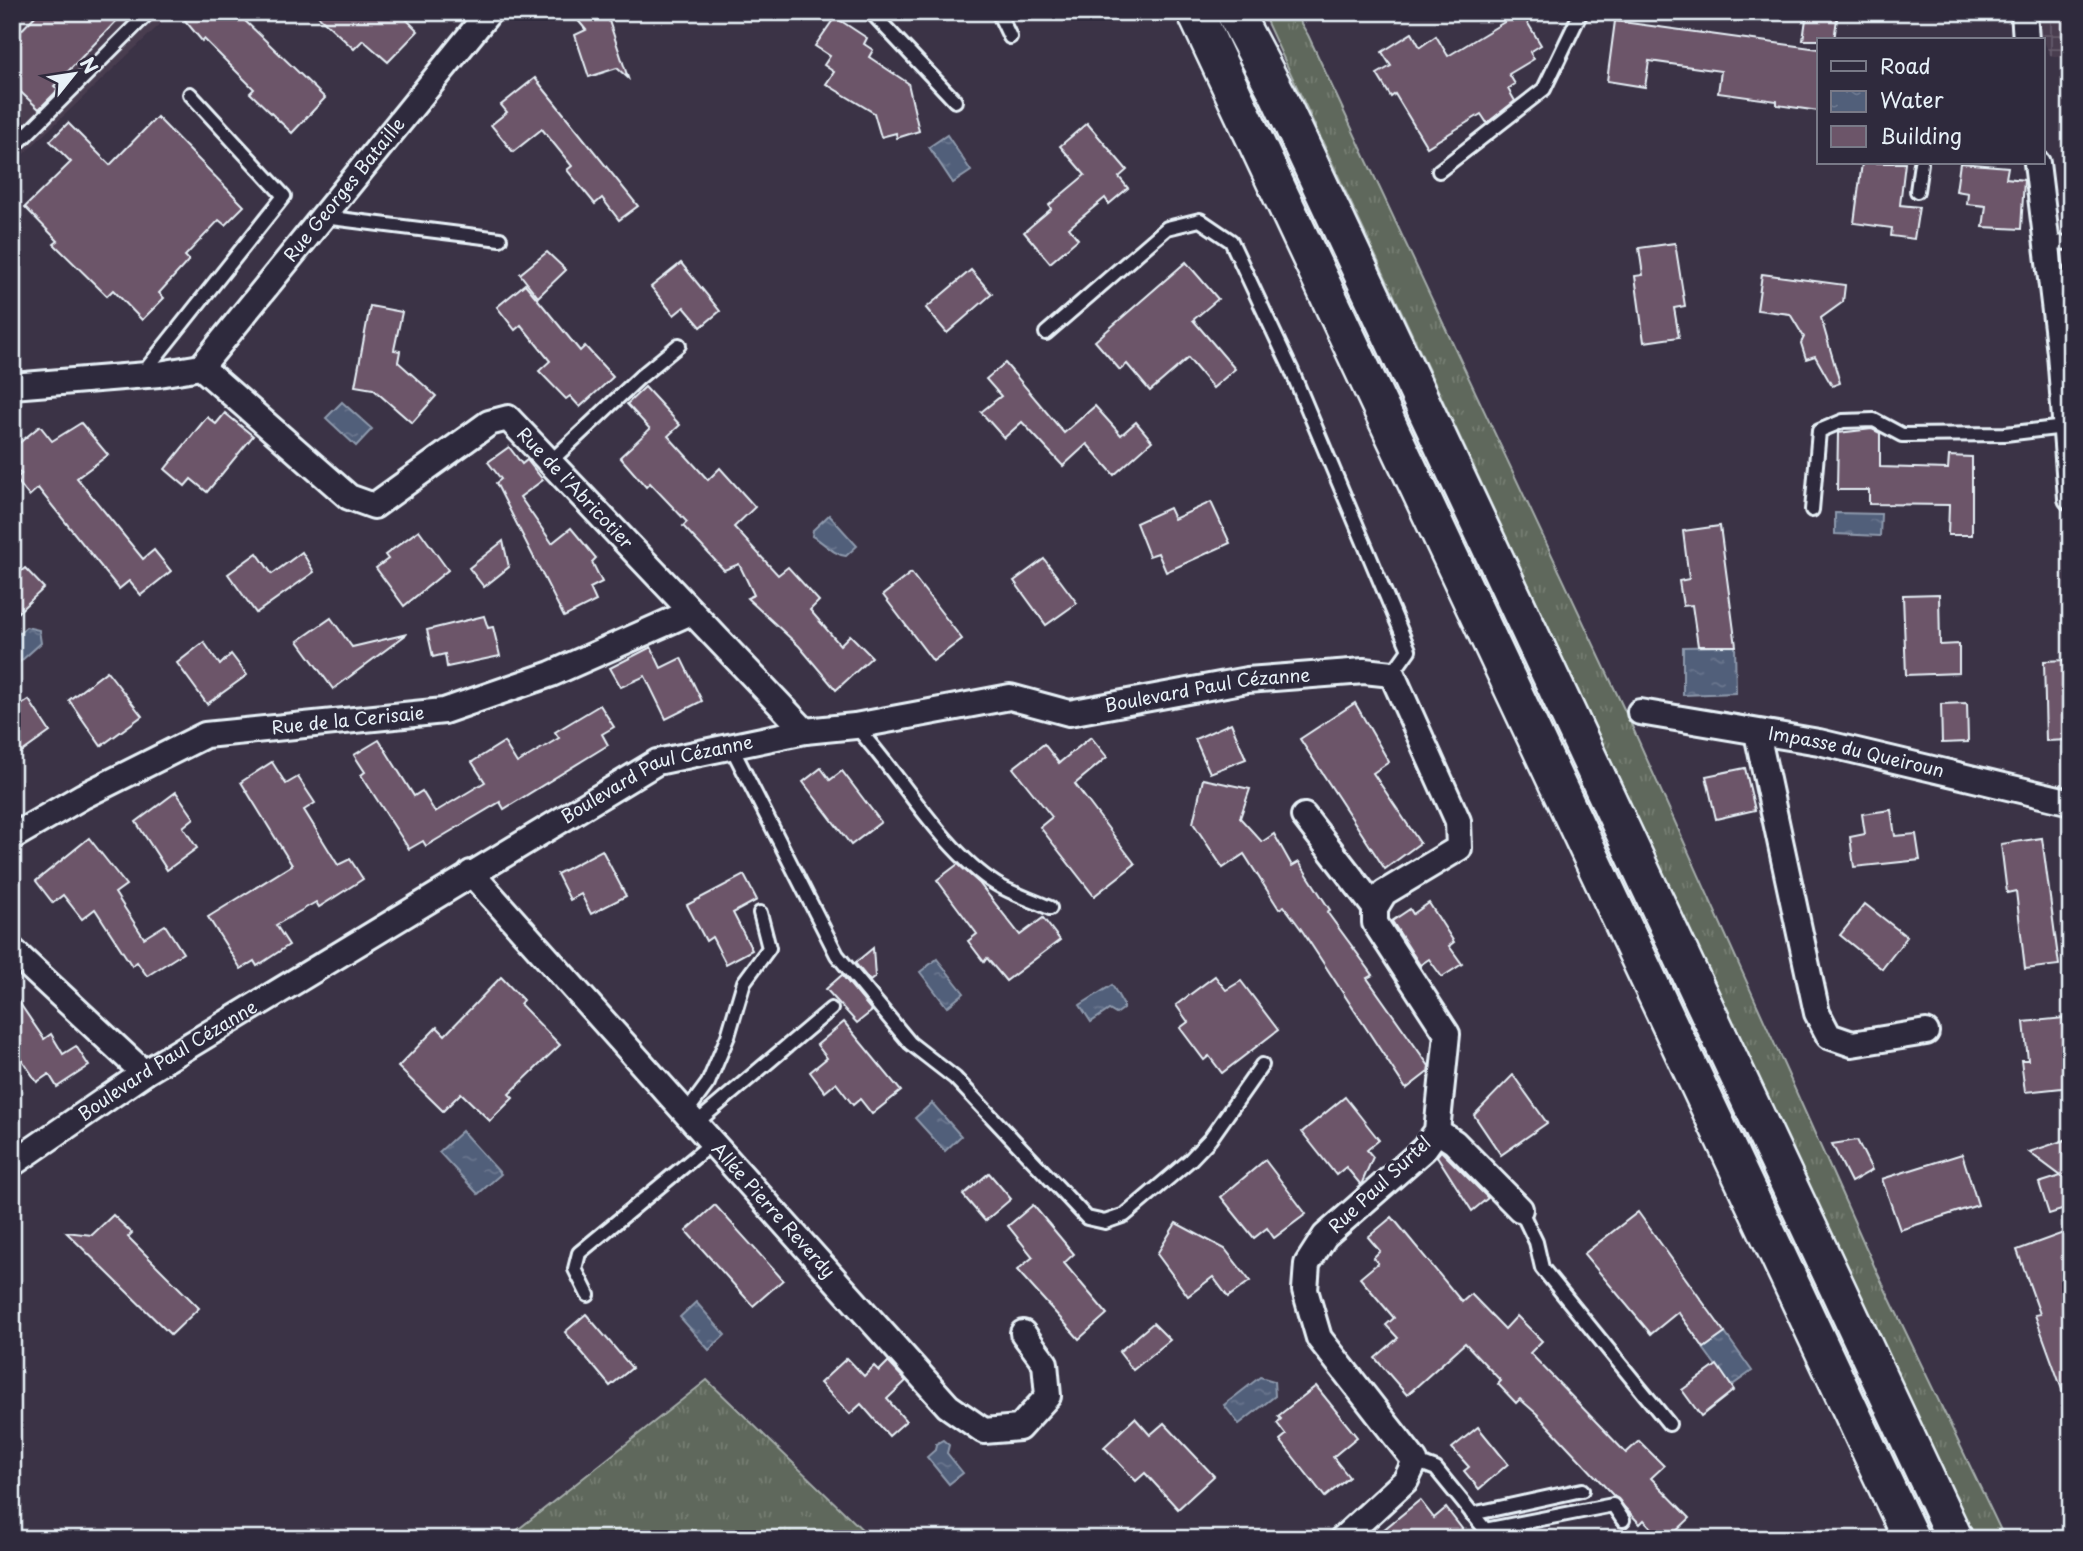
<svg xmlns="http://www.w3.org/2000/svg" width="2083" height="1551" viewBox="0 0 2083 1551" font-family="'Playpen Sans',sans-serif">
<defs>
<pattern id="industrial-grid" width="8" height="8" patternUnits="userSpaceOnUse" patternTransform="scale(1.75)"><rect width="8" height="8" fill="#4a3d50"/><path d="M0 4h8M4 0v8" fill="none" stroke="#645a6a"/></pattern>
<pattern id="grass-tufts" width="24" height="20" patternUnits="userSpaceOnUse" patternTransform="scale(1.75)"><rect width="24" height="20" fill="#5f685b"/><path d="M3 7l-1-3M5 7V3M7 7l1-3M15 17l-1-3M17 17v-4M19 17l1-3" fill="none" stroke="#767e73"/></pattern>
<pattern id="water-ripples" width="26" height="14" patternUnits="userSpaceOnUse" patternTransform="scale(1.75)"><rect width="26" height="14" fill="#515f7a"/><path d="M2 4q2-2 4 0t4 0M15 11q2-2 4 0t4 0" fill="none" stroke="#6a768e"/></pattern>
</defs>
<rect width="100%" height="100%" fill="#3b3346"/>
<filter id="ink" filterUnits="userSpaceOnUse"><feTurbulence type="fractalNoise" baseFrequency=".0143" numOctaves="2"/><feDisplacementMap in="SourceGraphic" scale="14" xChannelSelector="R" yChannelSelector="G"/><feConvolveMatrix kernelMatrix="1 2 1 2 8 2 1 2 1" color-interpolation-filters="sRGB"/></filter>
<g filter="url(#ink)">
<!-- built -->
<path fill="#4a3d50" d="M12,12H173L12,165Z"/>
<!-- industrial -->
<path fill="url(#industrial-grid)" d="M2036,12H2071V60L2050,55L2036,22Z"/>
<!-- grass -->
<g fill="url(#grass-tufts)" stroke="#a4acaa" stroke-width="2">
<path d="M1262,12H1294L1308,35L1631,724L1876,1270L2005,1539H1973Z"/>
<path d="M707,1380L872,1539H506Z"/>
</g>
<!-- water -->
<g fill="url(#water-ripples)" stroke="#8d99ac" stroke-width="2">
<path d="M947,135L971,171L953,183L929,147Z"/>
<path d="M342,402L372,429L356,446L326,418Z"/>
<path d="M1835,513L1881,514L1880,536L1835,534Z"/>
<path d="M829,515L857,546L846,556C832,554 824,542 812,536L813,530Z"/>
<path d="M26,627L39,630L41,643L12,669V640Z"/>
<path d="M1735,646L1736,693L1683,695V647Z"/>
<path d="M937,959L964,993L947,1007L920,972Z"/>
<path d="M1112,985L1123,1004V1009L1116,1014L1109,1010L1091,1022L1080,1005Z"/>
<path d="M932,1103L961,1136L945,1151L915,1118Z"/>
<path d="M462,1131L501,1174L478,1194L439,1152Z"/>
<path d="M696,1302L725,1335L709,1350L680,1317Z"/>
<path d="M1725,1333L1752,1371L1731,1386L1703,1348Z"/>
<path d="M1260,1377L1274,1381L1275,1396L1239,1424L1224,1405Z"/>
<path d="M943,1440L949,1445L947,1453L963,1473L949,1484L927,1457L935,1450L936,1444Z"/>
</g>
<!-- building -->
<g fill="#6c5569" stroke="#e8f1f8" stroke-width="2">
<path d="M39,12H125L54,86L58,90L39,109L12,84V40Z"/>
<path d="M178,12H236L325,98L292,133L250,93L254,89L204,39L202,41Z"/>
<path d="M314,12H399L418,31L388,62L363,40L354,49Z"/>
<path d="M571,12H606L628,78L617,68L589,77L575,35L586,30Z"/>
<path d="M1521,12L1541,45L1530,52L1534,59L1509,74L1515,84L1508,89L1515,101L1487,123L1481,114L1427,147L1395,94L1391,97L1377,74L1391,66L1382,52L1412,33L1420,47L1436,36L1448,56Z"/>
<path d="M1807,12H1838L1834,40H1803Z"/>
<path d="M835,17L867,38L864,44L873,50L869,57L908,83L919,131L897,138L896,133L881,137L874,113L826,84L834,72L824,65L830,56L815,46Z"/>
<path d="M1615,21L1819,49V111L1777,105V101L1718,93L1721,71L1649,61L1645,87L1607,81Z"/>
<path d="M535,78L638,206L619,220L602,198L595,204L567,170L572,166L542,129L513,152L491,125L507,112L501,105Z"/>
<path d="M157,117L244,206L225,225L219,220L185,256L189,260L159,293L164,298L142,320L113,290L107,296L54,244L58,241L25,207L71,162L50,141L68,123L110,165Z"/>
<path d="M1087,123L1127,170L1119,177L1128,188L1109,204L1105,198L1069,228L1078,239L1050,263L1024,232L1051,209L1049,205L1085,175L1060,146Z"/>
<path d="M1862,163H1905L1900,205L1919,207L1914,239L1891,236L1892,228L1854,223Z"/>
<path d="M1960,163L2008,167L2006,178L2024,180L2021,229L1983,227L1986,206L1967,204L1968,193L1956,191Z"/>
<path d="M1675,243L1685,306L1674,308L1679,337L1644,342L1635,276L1643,275L1639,248Z"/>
<path d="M547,252L566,270L538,297L520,274Z"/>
<path d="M1186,262L1218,299L1193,320L1235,369L1213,388L1188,358L1150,391L1127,364L1120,370L1095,341Z"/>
<path d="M681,263L720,311L701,327L684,307L674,315L651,287Z"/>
<path d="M971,270L992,294L947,333L926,308Z"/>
<path d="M1762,274L1845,285L1843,302L1821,318L1840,383L1832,386L1815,356L1806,359L1801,343L1804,337L1790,314L1757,310Z"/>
<path d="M525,284L580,351L585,346L613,377L580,407L570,396L566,399L539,371L550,361L521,325L515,330L497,307Z"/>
<path d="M370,306L402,312L394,350L400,351L398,362L436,396L412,423L373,389L355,386Z"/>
<path d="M1005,363L1064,433L1095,406L1121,435L1136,422L1152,441L1114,475L1087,444L1063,466L1022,422L1004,438L981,412L1001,396L986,379Z"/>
<path d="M645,387L680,425L668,436L708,480L720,468L755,507L734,527L778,575L788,567L819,601L810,610L840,645L850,635L872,657L836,690L799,646L747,598L754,595L739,564L724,570L683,526L687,522L650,483L646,487L620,457L650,429L627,404Z"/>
<path d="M225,413L253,436L207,492L191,479L185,486L165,469L207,417L216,424Z"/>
<path d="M81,423L108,455L77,478L143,559L154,550L171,571L141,595L129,581L119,589L38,488L29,496L16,479L21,474L12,464V449L40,426L52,441Z"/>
<path d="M1872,429L1880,433V467L1948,469L1949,456L1972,457V535H1948L1949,505L1869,504V490H1837L1838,433Z"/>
<path d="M509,447L522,464L527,460L543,480L520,497L552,543L571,528L596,558L592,562L602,582L590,588L596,601L564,617L496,483L501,479L488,462Z"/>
<path d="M1211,502L1230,543L1166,572L1158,553L1149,556L1136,523L1169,508L1174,519Z"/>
<path d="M1720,526L1736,646H1698L1692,605L1683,606L1679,581L1689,579L1683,531Z"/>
<path d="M419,530L448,570L404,606L376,568L388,559L385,555Z"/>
<path d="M503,541L509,567L484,587L469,568Z"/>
<path d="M302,552L314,572L256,613L228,574L257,553L272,574Z"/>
<path d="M1044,559L1077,603L1046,625L1014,581Z"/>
<path d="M25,568L44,588L12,618V579Z"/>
<path d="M911,573L962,639L933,661L883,595Z"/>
<path d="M1939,594L1940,645L1959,644V673L1906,675L1903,595Z"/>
<path d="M484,616L488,628L493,627L500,656L447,667L445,654L433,657L427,630Z"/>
<path d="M331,618L352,647L407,634L333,689L298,641Z"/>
<path d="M204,642L220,665L231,654L247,675L207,704L177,663Z"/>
<path d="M651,647L661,668L681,658L702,701L666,719L645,676L621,687L610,668Z"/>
<path d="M2067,660L2069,740L2046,741L2044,661Z"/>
<path d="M107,671L142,716L101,746L69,700Z"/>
<path d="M29,700L50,732L12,759V711Z"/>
<path d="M1355,703L1389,762L1373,773L1420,843L1385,869L1300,739Z"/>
<path d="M1967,703L1968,742L1942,743L1941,704Z"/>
<path d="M600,705L614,727L602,734L608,745L504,809L500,802L426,846L423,841L409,849L361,775L365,772L354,755L379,740L414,796L422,791L435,812L485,782L472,762L504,742L517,763L559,738L555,732Z"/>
<path d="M1231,723L1246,759L1210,773L1195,739Z"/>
<path d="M1091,737L1107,757L1075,784L1135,864L1094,896L1040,827L1052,817L1013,768L1044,744L1059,763Z"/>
<path d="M272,762L286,784L298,777L315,803L304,810L338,865L350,859L363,879L319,907L316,902L276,925L289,945L257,966L254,961L241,969L208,917L292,865L241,782Z"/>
<path d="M821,768L830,780L842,771L881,822L851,845L803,782Z"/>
<path d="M1745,768L1755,810L1716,819L1706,776Z"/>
<path d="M1203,779L1250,789L1240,818L1262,842L1274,834L1292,866L1299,862L1330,910L1327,912L1373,975L1367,978L1429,1066L1428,1072L1406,1089L1301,929L1284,906L1279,909L1244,854L1223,868L1193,823Z"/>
<path d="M176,792L194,818L183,827L197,848L167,870L136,822Z"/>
<path d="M1891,810L1895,836L1916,834L1920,860L1854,867L1850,837L1865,834L1862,814Z"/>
<path d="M89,838L126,885L115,893L144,938L165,925L183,953L147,976L137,962L132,966L95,909L82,919L63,895L53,903L36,881Z"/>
<path d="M2042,838L2059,965L2025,969L2016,891L2007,893L2001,844Z"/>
<path d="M602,850L626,896L591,914L581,894L570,900L557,874Z"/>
<path d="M958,864L979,883L1020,935L1043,918L1060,940L1006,981L987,958L984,962L968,941L977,934L937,880Z"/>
<path d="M744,875L757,900L733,913L752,950L726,964L712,937L706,941L687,905Z"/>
<path d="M1429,903L1454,942L1449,946L1462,964L1442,977L1429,959L1420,965L1392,921L1410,909L1413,914Z"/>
<path d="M1865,904L1907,937L1882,969L1840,935Z"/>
<path d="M873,948L875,977L870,981L855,963Z"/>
<path d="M842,975L872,1011L857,1023L826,989Z"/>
<path d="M1215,976L1226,990L1241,981L1278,1030L1222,1073L1209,1056L1204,1060L1180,1028L1188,1022L1176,1005Z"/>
<path d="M501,977L523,1000L520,1004L560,1045L509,1094L513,1098L490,1121L461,1093L443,1111L398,1067L437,1027L445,1035Z"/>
<path d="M12,992L44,1039L51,1034L63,1054L76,1046L89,1066L57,1087L49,1074L37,1082L12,1045Z"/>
<path d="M2064,1018L2071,1087L2025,1092L2021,1060H2028L2024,1022Z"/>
<path d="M844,1022L901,1091L872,1114L860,1099L853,1105L836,1083L825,1092L810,1072L827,1058L817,1045Z"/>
<path d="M1513,1075L1547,1123L1501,1155L1474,1115Z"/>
<path d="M1345,1097L1379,1140L1367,1150L1373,1157L1361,1185L1346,1167L1336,1175L1302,1132Z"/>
<path d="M2071,1138V1207L2049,1214L2039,1183L2061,1176L2029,1152Z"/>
<path d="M1857,1140L1872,1170L1851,1182L1832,1144Z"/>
<path d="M1441,1151L1488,1198L1472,1211L1437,1156Z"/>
<path d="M1962,1154L1978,1205L1900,1230L1882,1179Z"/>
<path d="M1265,1160L1306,1214L1274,1238L1267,1228L1254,1238L1221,1197Z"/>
<path d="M989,1173L1011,1199L985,1221L963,1195Z"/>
<path d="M715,1205L783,1280L753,1306L686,1231Z"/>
<path d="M1033,1205L1074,1254L1064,1263L1107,1314L1079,1339L1017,1270L1033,1257L1008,1226Z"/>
<path d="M1638,1212L1725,1333L1704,1348L1678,1312L1651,1334L1584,1254Z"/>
<path d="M113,1215L132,1233L128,1237L199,1308L171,1335L66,1232L92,1235Z"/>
<path d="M1392,1217L1462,1302L1471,1294L1505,1329L1517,1316L1542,1341L1530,1353L1626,1453L1639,1441L1664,1466L1651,1478L1690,1518L1668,1539H1662L1644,1520L1640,1524L1537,1414L1520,1399L1516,1403L1498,1384L1501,1381L1465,1343L1407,1395L1375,1358L1398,1338L1386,1325L1394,1318L1360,1278L1378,1263L1373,1258L1380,1251L1368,1237Z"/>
<path d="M1176,1223L1225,1249L1250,1281L1228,1297L1213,1277L1188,1296L1157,1254Z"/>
<path d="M2066,1232L2071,1245V1405L2068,1406L2035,1315L2040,1314L2017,1250Z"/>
<path d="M586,1314L632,1368L610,1386L565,1332Z"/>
<path d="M1153,1323L1170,1340L1133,1370L1119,1352Z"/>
<path d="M847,1358L864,1376L874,1366L879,1371L888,1362L906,1381L887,1399L906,1421L889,1436L861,1404L850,1414L820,1383Z"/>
<path d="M1717,1365L1734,1390L1701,1416L1682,1390Z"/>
<path d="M1316,1386L1357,1437L1333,1457L1349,1477L1325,1497L1280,1440L1286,1435L1277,1423L1281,1419L1278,1416Z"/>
<path d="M1135,1418L1150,1435L1164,1423L1214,1476L1178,1509L1145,1473L1136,1481L1104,1447Z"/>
<path d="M1478,1427L1508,1464L1479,1489L1464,1471L1469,1467L1452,1448Z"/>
<path d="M1420,1500L1434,1518L1446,1508L1470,1539H1372Z"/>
</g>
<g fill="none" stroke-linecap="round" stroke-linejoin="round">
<defs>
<g id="service">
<path d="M871,12L955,101"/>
<path d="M998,12L1010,37"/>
<path d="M12,149L149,12"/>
<path d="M1439,171L1544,89L1581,12"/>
<path d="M1917,191L1921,163"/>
<path d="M323,217L500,239"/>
<path d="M2046,242L2071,243"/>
<path d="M1046,333L1167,228L1200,220L1231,241L1291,369L1409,650L1392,674"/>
<path d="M143,373L284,196L190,94"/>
<path d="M551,461L640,377L679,345"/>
<path d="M1812,510L1819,431L1843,421L1874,420L1902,435L2005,434L2065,427"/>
<path d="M855,726C899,773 942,850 996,884C1012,894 1033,900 1050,908"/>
<path d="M731,746L837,955L910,1043L955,1078L1087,1218L1105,1222L1125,1215L1190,1160L1210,1139L1262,1065"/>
<path d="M686,1113L708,1083L728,1036L744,982L769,948L760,913"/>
<path d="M695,1124L831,1009"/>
<path d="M1520,1209L1536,1242L1542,1268L1669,1424"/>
<path d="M588,1295L575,1269L579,1253L712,1143"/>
<path d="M1415,1461L1436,1469L1493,1539"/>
<path d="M1472,1514L1582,1490"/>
<path d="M1485,1530L1613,1505L1623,1520"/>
</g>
<g id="minor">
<path d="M2024,12L2026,40"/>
<path d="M2037,163L2060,353L2071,498"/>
<path id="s1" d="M201,367L489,12"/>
<path id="s2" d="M12,386L159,374L201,367L349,497L374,506L489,423L508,418L805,731"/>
<path id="s3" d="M1640,712L1819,742L2071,802"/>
<path d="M1757,733L1817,1013L1829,1036L1852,1044L1926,1032"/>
<path d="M1304,816L1375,908"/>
<path id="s4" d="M12,837L83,796L205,735L444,711L551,674L691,612"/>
<path id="s5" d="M471,873L948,1406L984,1431L1019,1428L1048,1396L1045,1363L1023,1333"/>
<path d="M12,950L144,1073"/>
<path d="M1437,1131L1454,1142L1520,1209"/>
<path id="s6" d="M12,1164L144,1073L657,762L805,731L855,726L1010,697L1069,713L1247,680L1364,671L1392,674L1458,821L1459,848L1384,893L1375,908V923L1447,1034L1437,1131L1424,1149L1325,1236L1307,1264L1305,1290L1319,1338L1415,1461L1406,1480L1342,1539"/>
</g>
<g id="secondary">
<path d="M1195,12L1911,1539"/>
<path d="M1234,12L1278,95L1955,1539"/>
</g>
</defs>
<!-- service casing -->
<use href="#service" stroke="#e8f1f8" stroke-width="18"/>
<!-- minor casing -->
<use href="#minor" stroke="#e8f1f8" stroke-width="30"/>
<!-- secondary casing -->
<use href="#secondary" stroke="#e8f1f8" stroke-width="40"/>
<!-- service -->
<use href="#service" stroke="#2f2a3d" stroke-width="12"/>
<!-- minor -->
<use href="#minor" stroke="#2f2a3d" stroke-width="24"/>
<!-- secondary -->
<use href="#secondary" stroke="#2f2a3d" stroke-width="35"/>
</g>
</g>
<g text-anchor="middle" stroke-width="7" stroke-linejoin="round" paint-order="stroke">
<!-- street labels -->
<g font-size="18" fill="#e8f1f8" stroke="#2f2a3d">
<text dy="6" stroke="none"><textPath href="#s1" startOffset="228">Rue Georges Bataille</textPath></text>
<text dy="6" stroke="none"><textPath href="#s2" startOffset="672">Rue de l'Abricotier</textPath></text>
<text dy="6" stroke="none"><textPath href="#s6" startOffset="1321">Boulevard Paul Cézanne</textPath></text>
<text dy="6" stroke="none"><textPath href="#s4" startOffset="362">Rue de la Cerisaie</textPath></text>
<text dy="6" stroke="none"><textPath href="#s3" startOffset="220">Impasse du Queiroun</textPath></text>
<text dy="6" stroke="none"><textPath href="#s6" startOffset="754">Boulevard Paul Cézanne</textPath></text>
<text dy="6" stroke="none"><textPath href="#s6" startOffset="187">Boulevard Paul Cézanne</textPath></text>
<text transform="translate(1380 1185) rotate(-43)" y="6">Rue Paul Surtel</text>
<text dy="6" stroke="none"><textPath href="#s5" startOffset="453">Allée Pierre Reverdy</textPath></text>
</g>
</g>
<!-- margin -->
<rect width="2083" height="1551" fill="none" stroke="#2f2a3d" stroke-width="42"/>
<rect x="21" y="21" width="2041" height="1509" fill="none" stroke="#e8f1f8" stroke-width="2.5" filter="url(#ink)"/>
<!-- legend -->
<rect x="1817" y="38" width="228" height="126" fill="#2f2a3d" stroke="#797a88" stroke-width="2"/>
<rect x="1831" y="61" width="35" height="10" fill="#2f2a3d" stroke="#797a88" stroke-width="2"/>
<text x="1880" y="74" font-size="21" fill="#e8f1f8">Road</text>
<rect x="1831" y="91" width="35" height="21" fill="url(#water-ripples)" stroke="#797a88" stroke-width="2"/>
<text x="1880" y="108" font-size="21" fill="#e8f1f8">Water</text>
<rect x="1831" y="126" width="35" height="21" fill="#6c5569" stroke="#797a88" stroke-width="2"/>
<text x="1880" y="144" font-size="21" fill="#e8f1f8">Building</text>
<!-- north arrow -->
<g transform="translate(74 74) rotate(60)" stroke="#2f2a3d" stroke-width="5" paint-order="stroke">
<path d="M0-5L12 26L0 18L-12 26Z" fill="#e8f1f8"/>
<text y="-10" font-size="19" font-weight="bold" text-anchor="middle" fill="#e8f1f8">N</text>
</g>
</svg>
